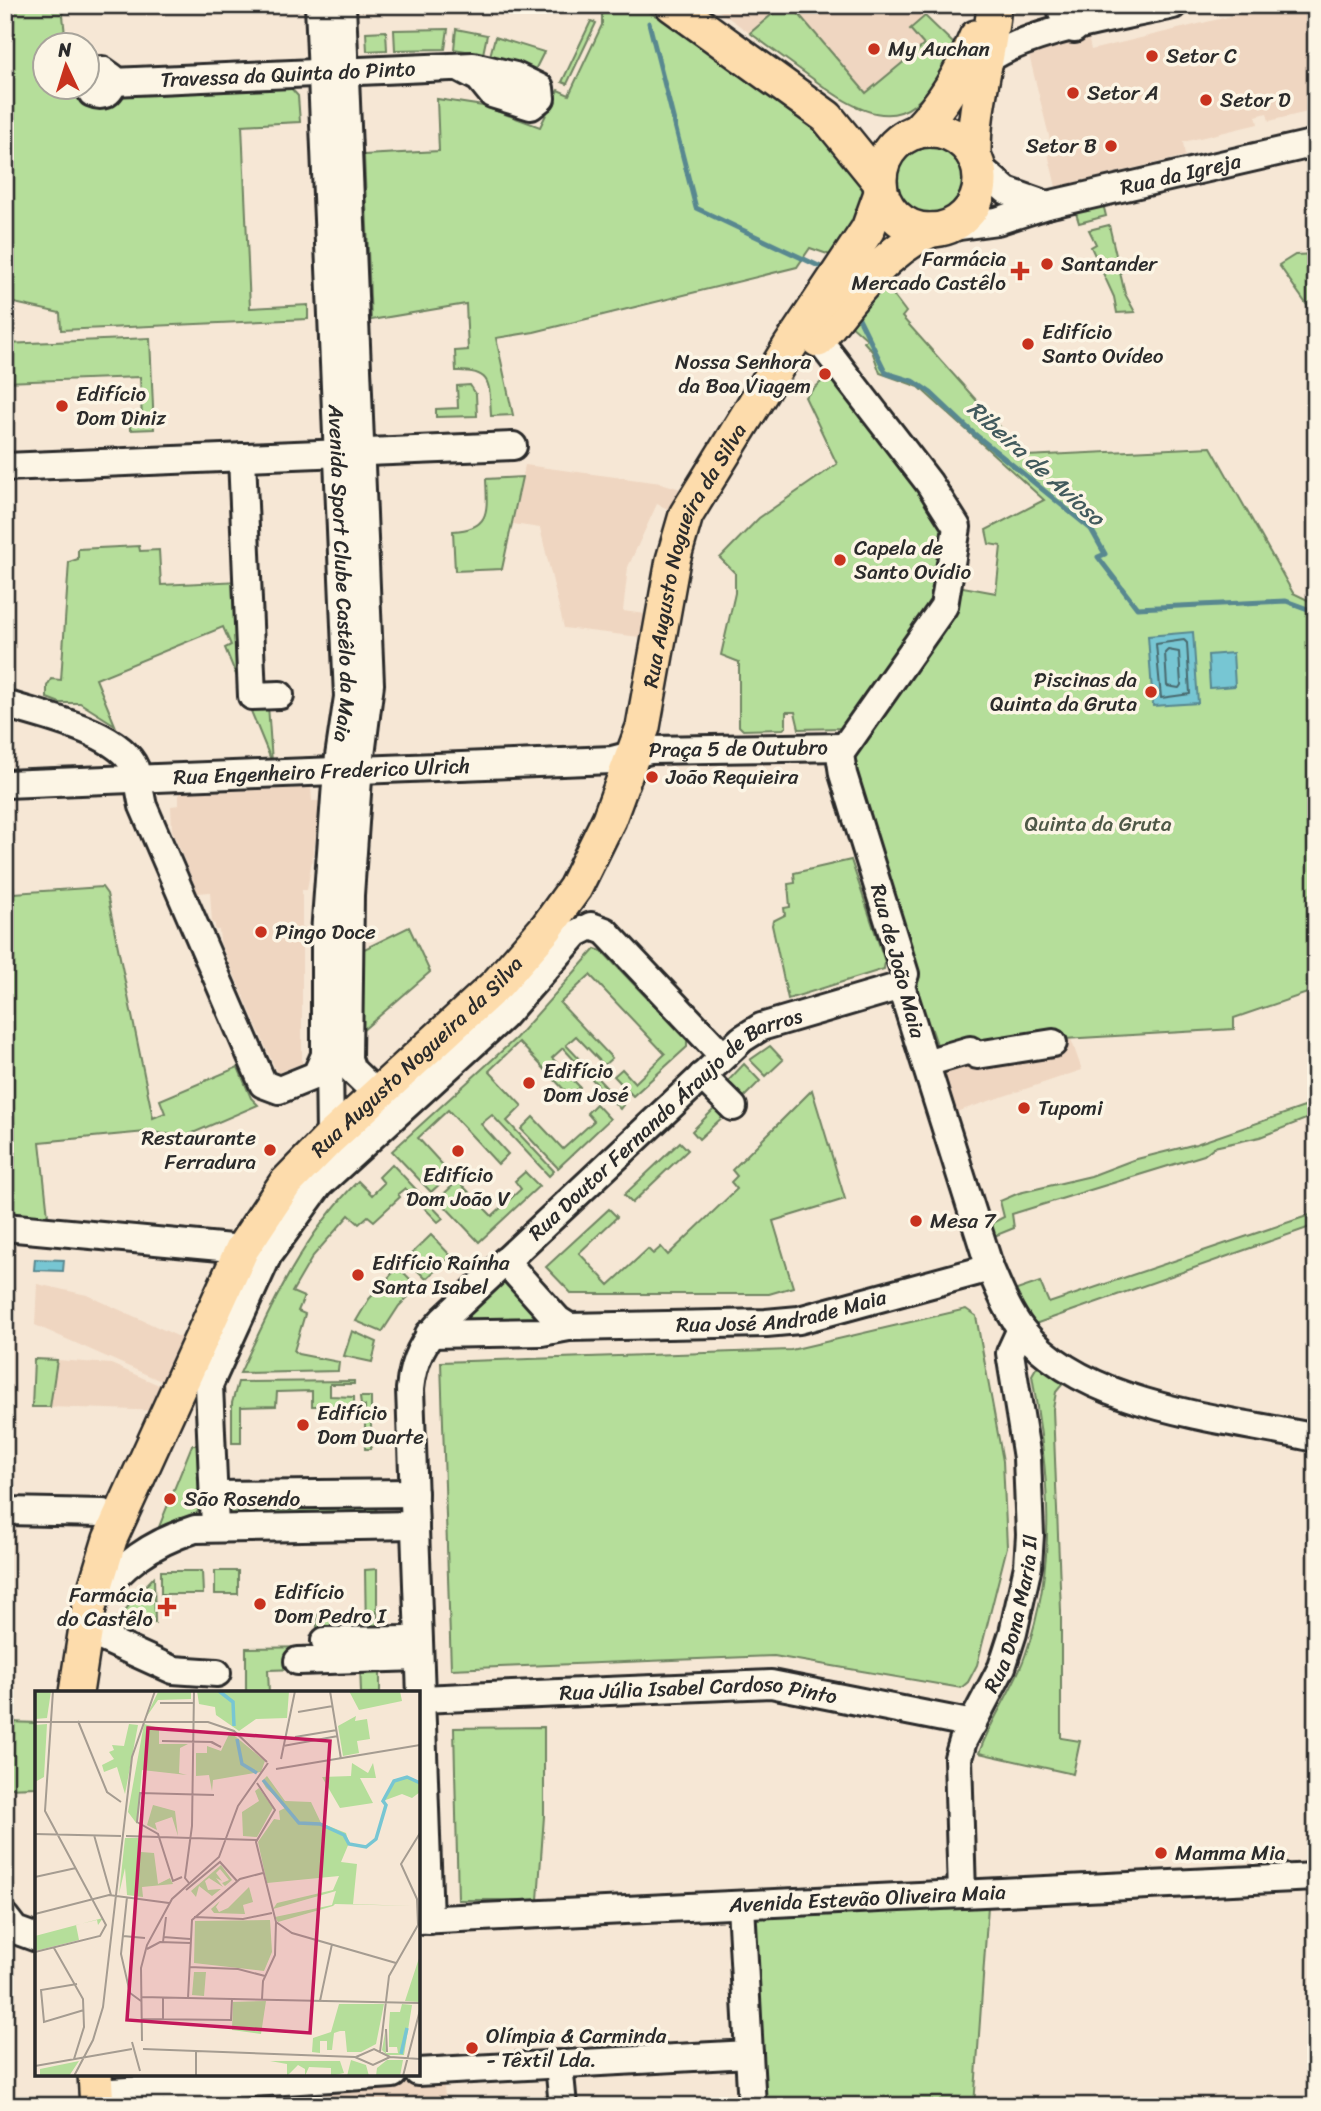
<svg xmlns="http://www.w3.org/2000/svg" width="1321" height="2111" viewBox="0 0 1321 2111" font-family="Sriracha,sans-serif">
<rect width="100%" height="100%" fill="#f6e7d5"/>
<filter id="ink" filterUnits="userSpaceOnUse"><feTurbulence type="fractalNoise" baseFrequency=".0143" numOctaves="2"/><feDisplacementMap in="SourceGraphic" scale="14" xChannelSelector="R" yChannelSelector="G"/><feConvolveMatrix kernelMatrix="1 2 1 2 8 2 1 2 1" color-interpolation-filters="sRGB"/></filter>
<g filter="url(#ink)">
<!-- built -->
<g fill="#efd6c1">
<path d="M711,5H916L954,44L932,86L915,105L895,114H871L837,97Z"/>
<path d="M1277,5H1316V110L1269,121L1267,113L1256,116L1258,124L1183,142L1185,156L1056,187L1045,141L1050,140L1028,51L1088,36L1091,50Z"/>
<path d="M525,465L661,483L694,493L672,511L657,504L628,567L623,611L661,616L657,639L564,628L540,528L513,524Z"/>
<path d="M311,788L312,801H319L320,813L307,890H302V1063L277,1073L220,942L219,930H215V924L212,923L210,892L198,893L172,830L171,806L179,805V793Z"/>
<path d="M1071,1039L1082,1070L953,1113L940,1069L962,1045Z"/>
<path d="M37,1284L87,1295L195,1344L164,1411L50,1407L57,1360L111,1364L159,1385L161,1381L35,1325Z"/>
<path d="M435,2079L444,2087L446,2106H122L195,2095Z"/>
</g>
<!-- green -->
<g fill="#b5de9a" stroke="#708462" stroke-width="2">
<path d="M5,5H62L65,35H72L73,45L46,46V88H75C80,103 90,109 105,108L123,96L289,86L298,96L300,122L242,125L250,308L308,305V319L61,330L60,313L5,301Z"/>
<path d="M602,5C614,5 630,2 640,7C678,25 845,143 860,177C871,203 848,235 836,257L810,248L797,267L534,332L496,338L513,415L491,416C489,384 493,370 456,371L455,351L468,350L466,304L371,320L364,155L439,151L437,99L483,106L540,127L558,90L569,95L602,25Z"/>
<path d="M783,5H791L866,93L924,45L910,29L925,16L954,44C921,120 890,136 820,84C797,67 773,50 750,33Z"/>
<path d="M591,21L596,23L567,84L562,82Z"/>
<path d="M448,29L445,49L395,50L394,30Z"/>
<path d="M456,29L487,35L483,54L454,49Z"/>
<path d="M386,31L387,50L367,51L366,32Z"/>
<path d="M495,37L544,52L535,70L490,56Z"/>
<circle cx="930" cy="180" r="39"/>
<path d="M1103,204L1106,216L1079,223L1075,210Z"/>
<path d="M1109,225L1125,294L1135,312L1117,313L1114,297L1091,247L1096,244L1089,230Z"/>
<path d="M1316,254V318L1279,265L1295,255Z"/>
<path d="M885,284L906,312L902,317L1026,456L1211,447L1293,593L1316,604V990L1234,1018V1029L962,1045L940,1053L932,1030L927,1027L849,764L958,586L996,593L1001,546L989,544L986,530L1044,500L919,387L880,373L872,351L864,342L867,339L850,324Z"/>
<path d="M150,338L154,429L130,430V421L142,420L140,377L5,382V344Z"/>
<path d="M834,370L949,534L935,608L844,728L799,729L795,712H786V727L783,729L743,730L739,726V662L721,655L735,593V573L720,558L759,518L837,464L805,397Z"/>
<path d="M470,385L476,394L477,416L436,417V409L458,408L457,386Z"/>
<path d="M522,477L502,569L455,571L453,531C492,529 487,509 486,479Z"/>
<path d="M139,546L140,551L159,550L161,585L240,581L268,705L272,762L225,648L231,645L223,627L96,679L115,725L80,703H60L47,698V686L51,679L61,680L69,562L78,559V549Z"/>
<path d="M5,815L14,893L102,887L107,894L153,1118L165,1113L160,1100L238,1067L251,1098L258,1105L186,1136L146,1132L40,1142L48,1216L5,1213Z"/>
<path d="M851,860L885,962L884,969L788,999L772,925L773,921L785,915L784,908L790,907L788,884L795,883L794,873Z"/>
<path d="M409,927L430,972L362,1031L360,951Z"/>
<path d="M595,949L602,951L687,1040V1047L633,1096L614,1076L622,1069L635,1083L665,1054L590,975L560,1003L612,1058L604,1065L576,1036L566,1045L623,1105L620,1109L563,1048L552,1058L580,1087L570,1096L519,1042L489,1071L522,1106L507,1121L554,1171L549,1176L492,1115L481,1124L508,1154L498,1164L448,1110L418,1138L451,1174L431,1192L392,1151L516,1038Z"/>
<path d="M770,1046L783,1060L766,1076L750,1060Z"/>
<path d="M744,1064L760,1081L741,1100L726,1083Z"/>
<path d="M812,1090L845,1199L773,1221L793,1287L769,1294H572L546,1267L609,1209L617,1217L579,1253L609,1285L648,1249L653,1254L661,1247L668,1255L737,1189L731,1182L737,1176L732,1170Z"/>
<path d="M1316,1103V1115L1260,1137L1214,1147L1204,1155L1012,1214L1014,1228L992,1237L988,1225L1004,1217L1000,1201L1019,1193L1091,1176L1133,1160L1196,1144Z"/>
<path d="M596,1104L610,1119L558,1168L521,1129L533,1117L563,1149L594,1121L587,1113Z"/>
<path d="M719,1104L727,1113L699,1139L692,1131Z"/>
<path d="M680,1142L688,1150L632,1203L624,1195Z"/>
<path d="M392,1164L443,1218L438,1222L405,1188L398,1194L400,1197L374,1221L368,1216L359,1224L349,1215L313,1256L292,1292L304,1297L298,1311L305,1314L294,1351L298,1354L339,1362L338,1371L240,1373C273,1302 303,1236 358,1181L372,1195L384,1183L379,1177Z"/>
<path d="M525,1172L539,1186L479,1242L438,1199L458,1181L492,1216L521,1189L515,1181Z"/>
<path d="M1316,1213V1225L1032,1325L1011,1292L1040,1282L1049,1303Z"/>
<path d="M431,1235L451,1256L426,1279L406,1259Z"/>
<path d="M398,1267L418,1287L399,1306L382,1332L356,1321L369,1299Z"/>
<path d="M506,1280L540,1316L539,1320H467L468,1314Z"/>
<path d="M966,1309L976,1316L1003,1461L1007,1547L977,1665L968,1682L961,1688L774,1656L451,1669L441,1362L791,1350Z"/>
<path d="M352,1331L377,1342L372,1362L344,1356Z"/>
<path d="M34,1359L57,1360L50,1407H32Z"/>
<path d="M1045,1367L1066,1380L1056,1392L1053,1409L1061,1611V1738L1080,1741L1073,1774L979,1753C991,1719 1013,1690 1025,1656C1059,1559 1048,1474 1032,1375L1036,1368Z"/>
<path d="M354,1381V1384H330V1396L354,1397V1406H312V1391L277,1392L276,1406L241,1407V1443H232V1403L238,1382Z"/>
<path d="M360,1397H371V1449H365V1406L361,1405Z"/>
<path d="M192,1445H200L198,1511L194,1516L159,1527Z"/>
<path d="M376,1506L377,1514H225L228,1507Z"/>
<path d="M377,1569V1634H366L365,1570Z"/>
<path d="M202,1571L203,1594H161V1571Z"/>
<rect x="215" y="1571" width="23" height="23"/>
<path d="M154,1577L155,1623L116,1624L134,1598Z"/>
<path d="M317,1614H359V1635L298,1669L268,1670L269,1693H246V1648L317,1647Z"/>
<path d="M380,1663V1693H361L360,1664Z"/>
<path d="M8,1722L37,1723V1787L5,1788Z"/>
<path d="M544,1727V1816L538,1900H458L454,1728Z"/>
<path d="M988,1906L974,2106H759L751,1924L755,1918Z"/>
</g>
<!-- water -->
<g fill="#77c6d3" stroke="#598890" stroke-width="2">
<path d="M1193,632L1198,703L1153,706L1148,636Z"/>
<path d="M1233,653L1235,686L1210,688L1208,655Z"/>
<path d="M35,1259L64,1260L63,1271L34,1270Z"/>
</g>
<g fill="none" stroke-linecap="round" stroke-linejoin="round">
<!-- shore -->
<g stroke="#49696e" stroke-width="2">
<path d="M1184,640L1187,643L1190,694L1161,698L1156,644Z"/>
<path d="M1168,650L1179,652L1181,685L1179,688L1167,686L1165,653Z"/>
</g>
<!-- stream -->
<g stroke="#598890" stroke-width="5">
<path d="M649,23L696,208L825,269"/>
<path d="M858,316L886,373L915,382L931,393L972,432L1091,529L1105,554L1098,557L1137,608L1286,601L1316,612"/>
</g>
<defs>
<g id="minor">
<path id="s1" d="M319,5L348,697L337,770L325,934V1055L329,1061L330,1138"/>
<path d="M342,5L370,684L358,779L350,895L348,1059L352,1070L377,1094"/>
<path d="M1060,5L1065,21L1074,29"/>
<path d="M986,61C1029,30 1118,18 1173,5"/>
<path d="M88,79L92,72L102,70L112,77C115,90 105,99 92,93L88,85"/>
<path id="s2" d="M113,82L473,66L515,76L540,88L541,98L531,106L492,94L479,78L462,69"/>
<path d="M978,166L1007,191L1047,205"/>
<path id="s3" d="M944,228L997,221L1047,205L1316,143"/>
<path d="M818,339L929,483L957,527L944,606L840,754L843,774L905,974L901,986L990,1268C999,1289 1008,1312 1022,1330C1084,1408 1223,1418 1316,1438"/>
<path d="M242,457L252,696L280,695"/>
<path d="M5,467L513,446"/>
<path d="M5,704C41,716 119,731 135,768C139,780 140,794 143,806L263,1084L279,1090L316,1075L325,1055"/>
<path id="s4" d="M5,784L612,760L650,750L843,747"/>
<path d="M926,1063L970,1050L977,1055L1053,1043"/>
<path d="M702,1076L733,1107"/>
<path d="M5,1227L242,1249"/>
<path d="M505,1261L558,1320L569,1327"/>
<path id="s5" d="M429,1334L542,1332L569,1327L766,1323L799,1320L990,1268"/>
<path d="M213,1495L414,1493"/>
<path d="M5,1511L103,1513"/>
<path d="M215,1527L209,1385L268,1255L319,1185L503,1017L577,933L591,926L605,931L723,1056"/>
<path d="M93,1602C123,1564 149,1544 195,1529L415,1525"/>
<path d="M85,1630L173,1670L217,1673"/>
<path d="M325,1641L411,1640"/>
<path d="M298,1661L419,1657"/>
<path id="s6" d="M421,1699L771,1684L973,1724"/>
<path id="s7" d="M962,1894L958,1758L963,1741L1002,1667L1013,1633L1028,1566L1030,1535L1027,1458L1010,1353L1021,1329"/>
<path d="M5,1917L15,1930L37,1938"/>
<path id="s8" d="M418,1920L1316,1877"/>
<path id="s9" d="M429,1920L410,1389C413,1360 423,1341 443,1320L742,1039L761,1027L901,986"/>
<path d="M749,2054L752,2106"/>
<path d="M559,2064L563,2106"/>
<path d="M418,2072L749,2054L741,1905"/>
<path d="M96,2093L393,2074"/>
</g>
<g id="major">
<path d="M672,5L827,117L879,181"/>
<circle cx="930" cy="180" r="50"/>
<path d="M916,132C944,103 961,74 976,37"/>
<path d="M974,156C973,104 990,56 994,5"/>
<path d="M818,340C851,298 882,253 931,230"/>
<path id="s10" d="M76,1693L89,1608L110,1539L242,1249L285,1184L330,1138L497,984L547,927L575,888L609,819L643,727L673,560L686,515L790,346L868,229L881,193"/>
<path d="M95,2074L97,2106"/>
</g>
</defs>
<!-- minor casing -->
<use href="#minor" stroke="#2b2b2b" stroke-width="32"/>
<!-- major casing -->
<use href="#major" stroke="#2b2b2b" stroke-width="38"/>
<!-- minor -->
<use href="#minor" stroke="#fcf5e5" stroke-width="26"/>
<!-- major -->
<use href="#major" stroke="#fddcac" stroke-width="33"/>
</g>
</g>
<!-- markers -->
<g fill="#c8321e" stroke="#fcf5e5" stroke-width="2.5">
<circle cx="874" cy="49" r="7"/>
<circle cx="1152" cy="56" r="7"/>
<circle cx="1073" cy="93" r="7"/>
<circle cx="1206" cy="100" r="7"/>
<circle cx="1111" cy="146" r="7"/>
<circle cx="1047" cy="264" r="7"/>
<path d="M1016.5 260.5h7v7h7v7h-7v7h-7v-7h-7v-7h7z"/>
<circle cx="1028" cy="344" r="7"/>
<circle cx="825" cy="374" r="7"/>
<circle cx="62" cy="406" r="7"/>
<circle cx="840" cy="560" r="7"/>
<circle cx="1151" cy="692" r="7"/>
<circle cx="652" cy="777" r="7"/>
<circle cx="261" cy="932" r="7"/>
<circle cx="529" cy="1083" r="7"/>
<circle cx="1024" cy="1108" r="7"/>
<circle cx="270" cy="1150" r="7"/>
<circle cx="458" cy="1151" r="7"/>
<circle cx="916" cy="1221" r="7"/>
<circle cx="358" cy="1275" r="7"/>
<circle cx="303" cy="1425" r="7"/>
<circle cx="170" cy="1499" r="7"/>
<circle cx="260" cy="1604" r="7"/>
<path d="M163.5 1596.5h7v7h7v7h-7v7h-7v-7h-7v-7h7z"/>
<circle cx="1161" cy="1853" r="7"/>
<circle cx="472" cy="2048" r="7"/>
</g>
<g text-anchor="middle" stroke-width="7" stroke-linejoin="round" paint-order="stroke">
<!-- poi labels -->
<g font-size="21" fill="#2b2b2b" stroke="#fcf5e5" text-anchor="start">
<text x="888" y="56">My Auchan</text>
<text x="1166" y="63">Setor C</text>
<text x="1087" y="100">Setor A</text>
<text x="1220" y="107">Setor D</text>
<text x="1097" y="153" text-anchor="end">Setor B</text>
<text x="1006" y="266" text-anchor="end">Farmácia<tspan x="1006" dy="24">Mercado Castêlo</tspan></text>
<text x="1061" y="271">Santander</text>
<text x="1042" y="339">Edifício<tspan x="1042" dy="24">Santo Ovídeo</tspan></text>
<text x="811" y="369" text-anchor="end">Nossa Senhora<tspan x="811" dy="24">da Boa Viagem</tspan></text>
<text x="76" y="401">Edifício<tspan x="76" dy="24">Dom Diniz</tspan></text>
<text x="854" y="555">Capela de<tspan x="854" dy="24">Santo Ovídio</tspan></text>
<text x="1137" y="687" text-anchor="end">Piscinas da<tspan x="1137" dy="24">Quinta da Gruta</tspan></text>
<text x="666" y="784">João Requieira</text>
<text x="275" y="939">Pingo Doce</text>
<text x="543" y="1078">Edifício<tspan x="543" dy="24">Dom José</tspan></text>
<text x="1038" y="1115">Tupomi</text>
<text x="256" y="1145" text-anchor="end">Restaurante<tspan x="256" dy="24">Ferradura</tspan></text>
<text x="458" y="1182" text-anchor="middle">Edifício<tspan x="458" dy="24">Dom João V</tspan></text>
<text x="930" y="1228">Mesa 7</text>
<text x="372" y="1270">Edifício Raínha<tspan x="372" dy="24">Santa Isabel</tspan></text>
<text x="317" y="1420">Edifício<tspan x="317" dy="24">Dom Duarte</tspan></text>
<text x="184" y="1506">São Rosendo</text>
<text x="274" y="1599">Edifício<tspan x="274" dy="24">Dom Pedro I</tspan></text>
<text x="153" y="1602" text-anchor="end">Farmácia<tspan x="153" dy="24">do Castêlo</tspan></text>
<text x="1175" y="1860">Mamma Mia</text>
<text x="486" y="2043">Olímpia &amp; Carminda<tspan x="486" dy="24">- Têxtil Lda.</tspan></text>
</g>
<!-- street labels -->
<g font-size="21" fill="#2b2b2b" stroke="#fcf5e5">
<text dy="7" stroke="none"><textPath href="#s2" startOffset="175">Travessa da Quinta do Pinto</textPath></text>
<text dy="7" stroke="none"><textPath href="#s3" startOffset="243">Rua da Igreja</textPath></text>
<text dy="7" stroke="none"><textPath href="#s10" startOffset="1326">Rua Augusto Nogueira da Silva</textPath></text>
<text dy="7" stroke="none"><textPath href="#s1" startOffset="569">Avenida Sport Clube Castêlo da Maia</textPath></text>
<text dy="7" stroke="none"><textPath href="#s4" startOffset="735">Praça 5 de Outubro</textPath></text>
<text dy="7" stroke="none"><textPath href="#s4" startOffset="317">Rua Engenheiro Frederico Ulrich</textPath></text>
<text transform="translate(898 961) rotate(75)" y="7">Rua de João Maia</text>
<text dy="7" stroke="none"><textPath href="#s10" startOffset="738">Rua Augusto Nogueira da Silva</textPath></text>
<text dy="7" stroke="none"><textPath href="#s9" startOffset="908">Rua Doutor Fernando Áraujo de Barros</textPath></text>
<text dy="7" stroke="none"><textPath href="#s5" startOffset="354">Rua José Andrade Maia</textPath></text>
<text dy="7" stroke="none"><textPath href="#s7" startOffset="292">Rua Dona Maria II</textPath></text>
<text dy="7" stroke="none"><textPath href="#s6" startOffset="278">Rua Júlia Isabel Cardoso Pinto</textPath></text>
<text dy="7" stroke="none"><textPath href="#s8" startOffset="450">Avenida Estevão Oliveira Maia</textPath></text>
</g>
<!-- park labels -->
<g font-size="21" fill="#4e5847" stroke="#fcf5e5">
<text x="1098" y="831">Quinta da Gruta</text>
</g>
<!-- water labels -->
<g font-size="23" font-style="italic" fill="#425a5d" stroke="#fcf5e5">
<text transform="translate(1036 463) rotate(42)" y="8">Ribeira de Avioso</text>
</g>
</g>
<!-- overview -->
<g transform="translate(35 1691)">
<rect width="385" height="385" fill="#f6e7d5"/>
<path d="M0,0H16L12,27L0,28ZM156,0V8L123,9L110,28L123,1ZM162,0H254L252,27L221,28L204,40L181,24L180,16L164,13ZM314,0H365L367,10L324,19ZM321,25L320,30L332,28L335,48L322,50L324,62L308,65L303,35ZM12,33L9,86L0,91V34ZM94,33L103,34L90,103L82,76L69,81L67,74L79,68L74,61L79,59L77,54L89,55ZM109,33L124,37V53H153L145,57L144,82L152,84L107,79L102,133L93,121ZM195,41L230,70L226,81L178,89L177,100L174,84L161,85V62H172V55L186,60ZM317,72L333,82L338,72L341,87H325L338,112L305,117L287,86L316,85ZM232,85L250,110L276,111L286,132L311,142L314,152L306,171L322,173L318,213L377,215L300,213L298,215L243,231L240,226L297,214L301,200L238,218L242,212L298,199L304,185L232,192L223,151L239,128L245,129L244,120L252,116L231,97L227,90ZM372,86L385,92V101L377,107L367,103L348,110L359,90ZM224,97L238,117L222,146L208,145L207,121L224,110L220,100ZM118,114L140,120L143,145L137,126L120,132L122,139L112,134ZM90,147H105L106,161L119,162L123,193L135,187L138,193L107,196L108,206L92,204L90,177L84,203ZM186,174L197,189L190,195L187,192L194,189L185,178L181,182L187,190L181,187L188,196L174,187L170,190L173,199L186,198L177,205L164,195L161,206L156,200ZM214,196L218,211L208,214L210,223L179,222L176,218L185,210L181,216L184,221L193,217ZM68,227L63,234L62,229L41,234L44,249L0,260V245ZM235,229L237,261L229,280L159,272L160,230ZM385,264L384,311L370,310ZM159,281H171L169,305L157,304ZM231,310L226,343L197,339L198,311ZM304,313H349L341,353L326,361H312L310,340H305L299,342L297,359H292V350H285V362L277,361L278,347L296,341ZM367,313L377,314L369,364H352L347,359L350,342L351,362H363L362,356H354V335L355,321H365ZM316,369L331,374L334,385H312ZM352,369H368L365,385H341L342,377ZM44,370L34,385H5V378ZM235,370H305L309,382L296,385V377L274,376L270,385V378L263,374L252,385V373Z" fill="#b5de9a"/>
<path fill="none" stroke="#77c6d3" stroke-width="3.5" d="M184,0L198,11L199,35M202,48L207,73L222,82M228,89L264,132L285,133L309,144L314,153L331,156L341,148L351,114L348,110L359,90L372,86L385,92M366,363L372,337"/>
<path fill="none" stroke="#a59c91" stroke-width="2" d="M295,0L306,68M125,12H159M263,21L298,15M43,30L72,101L86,111M0,31H173L199,40L232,71M260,46L302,39M127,50L177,51L186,56L176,51M248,55L303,45M246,68L260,0M241,78L385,54M222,92L240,119L221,151L241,231L257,242L361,272M0,143L86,145M59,144L76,204M91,145L222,149M0,186L41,177M147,186L138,190L123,143L102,131L105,102L179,104M154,192L150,187L157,135L159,0M151,199L185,171L202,190M92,206L86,263L95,302L106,310M0,223L74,204L134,212M159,226L208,228L237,222M88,245L110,247M128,246L155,248M128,251L131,226M19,257L48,308L49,336L39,368M112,258L125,251L155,252M0,261L65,245L71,234L10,120L18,0M154,276L203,278L230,285M42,293L6,299L9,331L49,319M106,306L385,312M153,307L157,229L205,188L228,182M227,308L228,290L240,264L241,231M285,310L297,253M106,328L196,329L197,308M128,328V306M351,338L352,361M107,350L106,277L112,254L137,208L184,166L203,115L233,72M97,351L105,380M108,358L320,366L338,374L355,366M345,361L354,285L383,234L382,208L366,173L385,142M321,366L339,358L355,366L385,368M0,375L97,358M39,385L58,349L68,316L97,66L120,0M161,385V361M368,385L385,319"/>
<path fill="#c2185b" fill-opacity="0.15" stroke="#c2185b" stroke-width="3.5" d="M113,37L295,50L275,342L92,329Z"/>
<rect width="385" height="385" fill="none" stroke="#2b2b2b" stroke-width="3.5"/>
</g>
<!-- margin -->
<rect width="1321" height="2111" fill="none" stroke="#fcf5e5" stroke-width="28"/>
<rect x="14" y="14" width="1293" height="2083" fill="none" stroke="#2b2b2b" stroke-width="2.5" filter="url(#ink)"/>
<!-- north arrow -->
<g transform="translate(66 66) rotate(356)"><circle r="33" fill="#fcf5e5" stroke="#a8a49b" stroke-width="2"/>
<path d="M0-5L12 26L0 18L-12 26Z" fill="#c8321e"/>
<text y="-10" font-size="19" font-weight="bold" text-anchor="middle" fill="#2b2b2b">N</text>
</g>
</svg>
